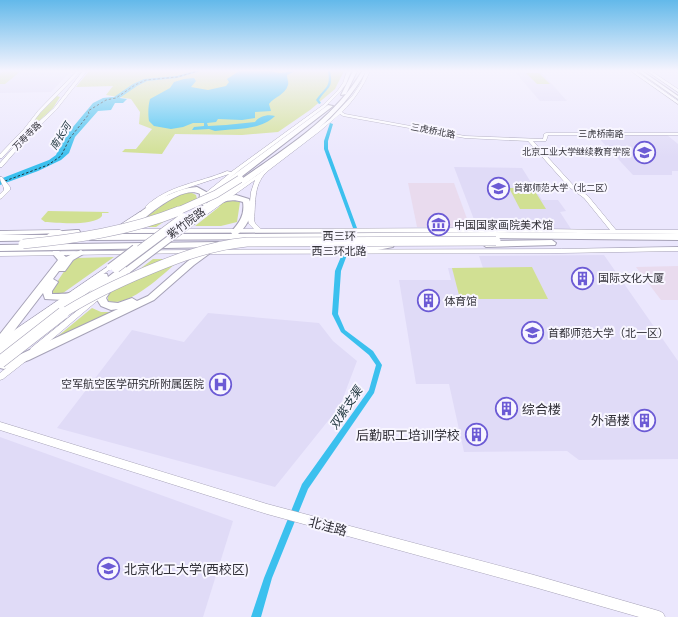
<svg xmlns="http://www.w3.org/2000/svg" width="678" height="617" viewBox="0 0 678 617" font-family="'Nunito Sans','Noto Sans SC',sans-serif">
<rect width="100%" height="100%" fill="#ebe7fd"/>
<!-- commercial -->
<g fill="#e9dbee">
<path d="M408,183H454L470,227H417Z"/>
<path d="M678,266V300H661L636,267Z"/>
</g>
<!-- built -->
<g fill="#e0dbf7">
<path d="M0,71H71L51,92L0,93Z"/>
<path d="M514,71H540L567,101H540Z"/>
<path d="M596,135H667L678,144V171H672V175H633Z"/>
<path d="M454,167L522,168L542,200H558L566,211L560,212L571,229L478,230Z"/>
<path d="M604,255L678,361V459L579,460L567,451L464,452L449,384H416L399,280H451L448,268H483L479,256Z"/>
<path d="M208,313L319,323L333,341L357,361L340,406L275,487L57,428L132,330L184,342Z"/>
<path d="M0,437L233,521L203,617H0Z"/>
</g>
<!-- green -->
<g fill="#d1e093">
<path d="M3,71H21L5,84H0V74Z"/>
<path d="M89,71H344L335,89L310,110L278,132L242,135L175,134L162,154L122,152L125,149H136L152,129L139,124L140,112L131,99L106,95L113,86L76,87Z"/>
<path d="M526,73H539L550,84H537Z"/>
<path d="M57,96L60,97L53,108L29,130L16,144H13L42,111Z"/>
<path d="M509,188H533L546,209H520Z"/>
<path d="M182,193H192L196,195L197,199L156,227H132L159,208L164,201Z"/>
<path d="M223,200H230L240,202L237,222L221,226H195L219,207Z"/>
<path d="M48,211L109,212L108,213H102V216C95,226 58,223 45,222L41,219Z"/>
<path d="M114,257L63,293L55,295L51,291L65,270L76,258Z"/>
<path d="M153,259H181C165,272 129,309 108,301V296L111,291Z"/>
<path d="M532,267L548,299H460L452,268Z"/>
<path d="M92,308L101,312H117L68,333L58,336Z"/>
</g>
<!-- water -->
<g fill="#3bc0ee">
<path d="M239,71H271L279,73L295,71L287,75C287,79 289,82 288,85C285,95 274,97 269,104L271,111L255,112V118L242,120L218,119L216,122L207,123L208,126L226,125L255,122C259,116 268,114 275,116C260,131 235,128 215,131L209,129L192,130L194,127L204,126V123H193L183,127L171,129L154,126L149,121C148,115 148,106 150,99L170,88L174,82L184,79L194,78L196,81L191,87L208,90L226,86L229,82L227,79Z"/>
<path d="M112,97L127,99L123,103H115L111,110L98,111L75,137L69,153L61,160L38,171L0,185V179L49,160L56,155L63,139L93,103L103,98Z"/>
</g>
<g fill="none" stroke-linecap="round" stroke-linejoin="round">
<!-- canal -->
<g fill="#3bc0ee" fill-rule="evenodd">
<path d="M328,71H330C334,89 327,87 319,100L321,103L319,104L316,100C325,87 331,88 328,71Z"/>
<path d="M330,123L333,124L328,141V149L357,228L341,271L338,314L345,330L373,351L382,365L374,393L308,489L272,578L261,617H251L264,578L302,484L369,390L376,365L369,355L341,332L332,314L335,271L353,228L324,149V141Z"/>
</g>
<!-- river -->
<path fill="#3bc0ee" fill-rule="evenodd" d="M194,71H201L177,78L147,81L137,86L118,99L105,102L103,101L114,97L133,84L144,79L177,76Z"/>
<!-- ferry -->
<path stroke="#20363f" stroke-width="1" stroke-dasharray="2.5 2" stroke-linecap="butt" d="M5,181L48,165L61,156L70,138L89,114L88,111L106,100L116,98L135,85L146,80L177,77L198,71"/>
<defs>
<g id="secondary">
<path d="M77,71H81L40,113L26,131L2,158H0V154L24,129L38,111Z"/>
<path d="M83,71H87L56,110L29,136L2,167H0V163L25,134L54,108Z"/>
<path d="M347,71H351L346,84L340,92L325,107L241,169L203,200L201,201L198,199L229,174L175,192L168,195L150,208L148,209L145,207C168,185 199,183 227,171L231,172L323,105L338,90L343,83Z"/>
<path d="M366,71H370C363,87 354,100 342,112L345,114L465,136L543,139L544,134L546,133H678V135H548L546,141H533L573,185L588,196L616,230H678V234L478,232L120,233L117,231L120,229H254L249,224L248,220L251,192L255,180L199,220L197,221L194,219L260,173L330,119L353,95L361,83ZM340,114L343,116L359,119L465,138L528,141L569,187L584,198L610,230L478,228L261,229L255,223L254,220C256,201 253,183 269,170L320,131Z"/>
<path d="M631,71H635L678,101V104Z"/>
<path d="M647,71H651L678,89V92Z"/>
<path d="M0,177H2L10,187V190L2,198L0,199V194L4,190C4,185 0,183 0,177Z"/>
<path d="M140,212L143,214L142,215L122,228L120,229L117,227Z"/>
<path d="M60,230L62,231V233L0,235V231Z"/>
<path d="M678,247V251L561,253L208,254L205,252L208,250L561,249Z"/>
<path d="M194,250L197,252L196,253L0,256V252Z"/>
<path d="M110,265L113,267L112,268L0,347V340Z"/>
<path d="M128,268L131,270L130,271L116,286H112L111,284L112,282L126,269Z"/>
<path d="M99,293H103L104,295L37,352H31L30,350L31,348Z"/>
<path d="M23,356L26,357L27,359L26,361L3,379L0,380V373L20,357Z"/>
<path d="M0,422L267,504L534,575L659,611L663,613L665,617H639L534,587L267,514L0,430Z"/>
</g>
<path id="primary" d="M638,71H642L678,96V99Z"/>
<g id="highway">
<path d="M353,71H357L346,94L341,95Z"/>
<path d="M362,71H366C336,126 278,159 228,196L236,195L249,199C255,212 248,225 238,234L494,232L678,234V240L494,238L90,240L86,237L90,234H232L231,232C239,223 245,215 243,202C223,195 209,210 194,221H191L187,219C197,208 214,199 226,190C274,155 331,124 362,71Z"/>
<path d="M328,105L333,106L219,194H213V190Z"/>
<path d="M197,187L208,193L206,205H203L199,203L200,194C182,184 144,218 131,230H125L124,228C139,209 173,188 197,187Z"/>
<path d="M76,230H79L80,232L79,234L62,236L61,239L58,240L0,241V235H47L51,232Z"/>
<path d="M552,240L556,243L555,245L486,247L482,244L486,241Z"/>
<path d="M218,242L222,245L221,247L0,251V245Z"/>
<path d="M390,242L394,245L393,247L362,253L358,250L362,247Z"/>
<path d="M206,249L210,252L209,254L194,265L154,300L29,360L4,369L0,368V362L21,354L118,309L111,310L101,306L96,298L99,294L94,297H88L86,295L93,289L4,354L0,355V334L58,260L52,253L53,251H59L66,257L81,250L85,253L73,260L65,271H59L53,279L58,282L52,291V294C61,294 70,294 77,291C87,287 96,271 107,274L108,277L121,267H127L129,269L127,271L113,283L115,285L106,298L108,302L118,303L132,298L137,301L148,296L188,261ZM43,293L45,299L64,300L7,340Z"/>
</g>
</defs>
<!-- secondary casing -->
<use href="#secondary" stroke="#a6a2b7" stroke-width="1"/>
<!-- primary casing -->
<use href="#primary" stroke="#a6a2b7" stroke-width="2"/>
<!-- highway casing -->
<use href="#highway" stroke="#a6a2b7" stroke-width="2"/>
<!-- secondary -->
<use href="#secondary" fill="#fff" fill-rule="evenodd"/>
<!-- primary -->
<use href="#primary" fill="#fff" fill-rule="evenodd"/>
<!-- highway -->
<use href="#highway" fill="#fff" fill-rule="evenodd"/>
<defs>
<g id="secondary-bridge">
<path d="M110,267L135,248"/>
<path d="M128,270L193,221"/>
</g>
<path id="highway-bridge-far2" d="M176,212L216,194L240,179"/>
<g id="highway-bridge-far1">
<path d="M23,244C76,239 129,231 179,211"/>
<path d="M116,268L183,218"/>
<path d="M62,314C85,299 110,287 135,276C172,260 207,246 247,242L496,241"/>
</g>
<path id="highway-bridge" d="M0,362L63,313"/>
</defs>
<!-- secondary-bridge casing -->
<use href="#secondary-bridge" stroke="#a6a2b7" stroke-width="8" stroke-linecap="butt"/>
<!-- highway-bridge-far2 casing -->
<use href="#highway-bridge-far2" stroke="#a6a2b7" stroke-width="8" stroke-linecap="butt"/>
<!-- highway-bridge-far1 casing -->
<use href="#highway-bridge-far1" stroke="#a6a2b7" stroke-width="10" stroke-linecap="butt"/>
<!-- highway-bridge casing -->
<use href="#highway-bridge" stroke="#a6a2b7" stroke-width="13" stroke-linecap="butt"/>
<!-- secondary-bridge -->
<use href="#secondary-bridge" stroke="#fff" stroke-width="6"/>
<!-- highway-bridge-far2 -->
<use href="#highway-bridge-far2" stroke="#fff" stroke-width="7"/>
<!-- highway-bridge-far1 -->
<use href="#highway-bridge-far1" stroke="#fff" stroke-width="9"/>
<!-- highway-bridge -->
<use href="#highway-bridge" stroke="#fff" stroke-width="12"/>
</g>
<!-- sky -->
<linearGradient id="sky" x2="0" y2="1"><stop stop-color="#63b9ea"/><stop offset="0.45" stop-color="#f6f4fe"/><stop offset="1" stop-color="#f6f4fe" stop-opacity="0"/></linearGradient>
<rect width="678" height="157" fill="url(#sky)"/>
<!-- icons -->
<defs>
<symbol id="university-ring" viewBox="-11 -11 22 22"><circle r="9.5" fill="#f8f6ff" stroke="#6c5bd5" stroke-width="1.5"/><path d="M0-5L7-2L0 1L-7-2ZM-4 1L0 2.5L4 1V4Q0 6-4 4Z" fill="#6c5bd5"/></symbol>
<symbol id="museum-ring" viewBox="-11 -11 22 22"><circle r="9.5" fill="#f8f6ff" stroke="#6c5bd5" stroke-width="1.5"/><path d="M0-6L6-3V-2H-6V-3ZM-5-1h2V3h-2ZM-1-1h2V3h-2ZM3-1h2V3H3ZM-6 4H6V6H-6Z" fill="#6c5bd5"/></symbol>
<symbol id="building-ring" viewBox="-11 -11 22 22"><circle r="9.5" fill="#f8f6ff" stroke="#6c5bd5" stroke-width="1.5"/><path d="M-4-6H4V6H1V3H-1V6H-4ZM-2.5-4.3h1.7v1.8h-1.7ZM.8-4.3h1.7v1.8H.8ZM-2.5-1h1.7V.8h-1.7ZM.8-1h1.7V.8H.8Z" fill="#6c5bd5"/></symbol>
<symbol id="hospital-ring" viewBox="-11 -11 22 22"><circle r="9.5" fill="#f8f6ff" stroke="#6c5bd5" stroke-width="1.5"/><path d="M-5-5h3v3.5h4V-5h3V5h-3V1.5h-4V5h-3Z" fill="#6c5bd5"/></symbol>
</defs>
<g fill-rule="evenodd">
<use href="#university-ring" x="632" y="140" width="25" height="25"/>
<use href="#university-ring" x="486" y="176" width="25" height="25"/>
<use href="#museum-ring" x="426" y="212" width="25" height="25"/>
<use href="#building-ring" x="570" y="266" width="25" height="25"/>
<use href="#building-ring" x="416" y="288" width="25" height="25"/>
<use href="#university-ring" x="520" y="320" width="25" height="25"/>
<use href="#hospital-ring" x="208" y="372" width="25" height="25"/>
<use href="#building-ring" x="494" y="396" width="25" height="25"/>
<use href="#building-ring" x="632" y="408" width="25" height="25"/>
<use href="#building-ring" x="464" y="422" width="25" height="25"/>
<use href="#university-ring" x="96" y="556" width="25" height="25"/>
</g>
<g text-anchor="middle" stroke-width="4" stroke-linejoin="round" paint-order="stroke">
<!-- far-street labels -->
<g font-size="9" fill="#323139" stroke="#f8f6ff">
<text transform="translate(433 131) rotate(11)" y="3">三虎桥北路</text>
<text x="601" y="137">三虎桥南路</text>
<text transform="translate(27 136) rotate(-45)" y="3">万寿寺路</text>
</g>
<!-- far-poi labels -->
<g font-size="9" fill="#323139" stroke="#f8f6ff" text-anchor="end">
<text x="630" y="155">北京工业大学继续教育学院</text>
<text x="514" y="191" text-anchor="start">首都师范大学（北二区）</text>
</g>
<!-- far-water labels -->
<g font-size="10" font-style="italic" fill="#20363f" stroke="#f8f6ff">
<text transform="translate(60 136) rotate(-58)" y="4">南长河</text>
</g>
<!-- street labels -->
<g font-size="11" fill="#323139" stroke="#f8f6ff">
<text transform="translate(186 223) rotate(-36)" y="4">紫竹院路</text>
<text x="339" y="240">西三环</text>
<text x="339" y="255">西三环北路</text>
</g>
<!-- poi labels -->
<g font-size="11" fill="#323139" stroke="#f8f6ff" text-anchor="start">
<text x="454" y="229">中国国家画院美术馆</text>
<text x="598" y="282">国际文化大厦</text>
<text x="444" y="305">体育馆</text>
<text x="548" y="337">首都师范大学（北一区）</text>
<text x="204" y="388" text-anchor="end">空军航空医学研究所附属医院</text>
</g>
<!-- water labels -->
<g font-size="12" font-style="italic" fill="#20363f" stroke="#f8f6ff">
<text transform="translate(346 408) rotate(-56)" y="4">双紫支渠</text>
</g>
<!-- near-poi labels -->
<g font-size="13" fill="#323139" stroke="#f8f6ff" text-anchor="start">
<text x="522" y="414">综合楼</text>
<text x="630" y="425" text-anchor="end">外语楼</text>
<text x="460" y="440" text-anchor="end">后勤职工培训学校</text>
<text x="124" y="574">北京化工大学(西校区)</text>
</g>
<!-- near-street labels -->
<g font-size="13" fill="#323139" stroke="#f8f6ff">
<text transform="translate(328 526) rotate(15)" y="5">北洼路</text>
</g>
</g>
</svg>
